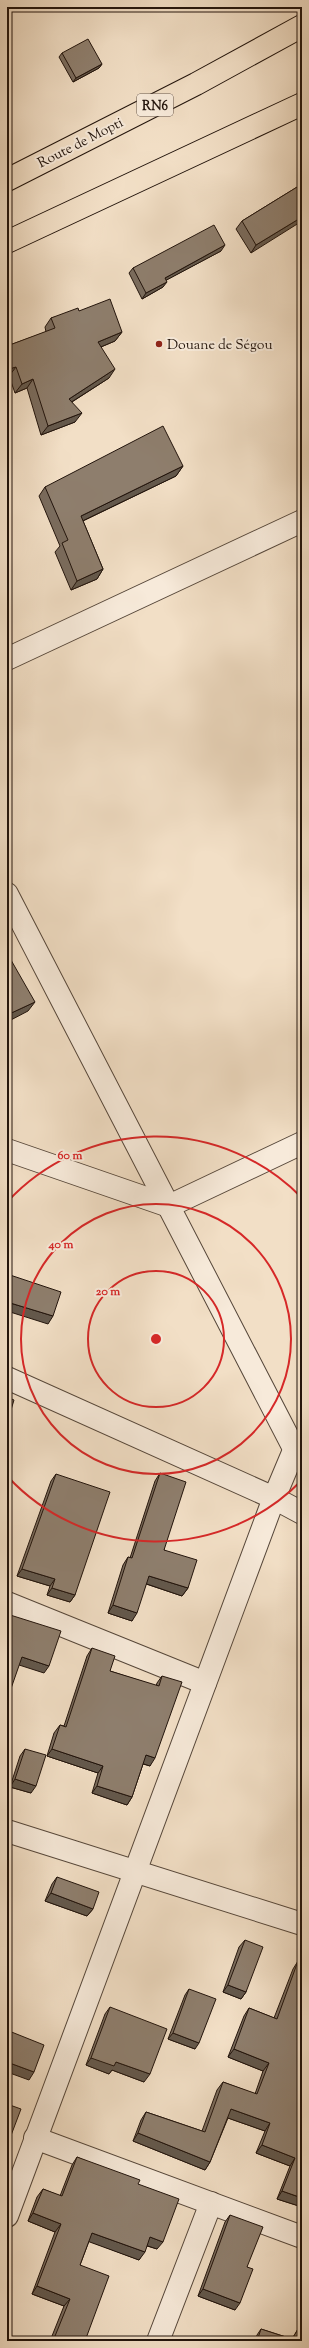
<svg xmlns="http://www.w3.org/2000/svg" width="309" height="2348" viewBox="0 0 309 2348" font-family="'Sorts Mill Goudy',serif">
<rect width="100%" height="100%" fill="#f2dfc6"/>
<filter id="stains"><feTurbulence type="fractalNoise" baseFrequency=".005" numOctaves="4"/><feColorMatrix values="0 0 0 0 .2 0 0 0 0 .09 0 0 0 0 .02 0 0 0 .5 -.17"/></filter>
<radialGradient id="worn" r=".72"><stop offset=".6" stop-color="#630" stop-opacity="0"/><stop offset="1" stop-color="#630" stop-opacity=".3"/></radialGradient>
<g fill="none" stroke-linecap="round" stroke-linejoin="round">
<defs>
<g id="minor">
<path d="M7,659L302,521"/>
<path d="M7,894L301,1462"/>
<path d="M7,1150L169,1206L302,1143"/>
<path d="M7,1378L274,1498L302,1513"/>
<path d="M7,1603L205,1683"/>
<path d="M7,1831L302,1924"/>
<path d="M35,2138L302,2237"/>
<path d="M7,2216L274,1498L295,1448"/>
<path d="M158,2341L211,2203"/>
</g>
<g id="highway">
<path d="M7,180L196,84L302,26"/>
<path d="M7,242L302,104"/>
</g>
</defs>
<!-- minor casing -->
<use href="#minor" stroke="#56473a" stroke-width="24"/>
<!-- highway casing -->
<use href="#highway" stroke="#22140c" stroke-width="24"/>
<!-- minor -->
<use href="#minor" stroke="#f7eada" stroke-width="22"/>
<!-- highway -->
<use href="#highway" stroke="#f2dfc6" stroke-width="22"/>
</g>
<!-- wall -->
<g fill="#7a6c5e" stroke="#22140c">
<path d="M62,53L102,64L99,68L73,82L59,57Z"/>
<path d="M302,184L251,253L236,229L242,221Z"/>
<path d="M221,251L166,280L163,287L142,299L129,273L133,268Z"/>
<path d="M79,311L122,332L115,341L101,347L109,378L72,402L75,422L41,435L27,388L15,393L9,376L7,377V346L46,332L45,327L51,318Z"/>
<path d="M183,466L176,476L83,521L103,569L97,579L71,590L55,552L60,546L39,496L45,487Z"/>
<path d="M160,1473L164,1550L188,1588L182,1596L146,1584L132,1621L108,1613L123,1565L128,1557L130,1558L155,1481Z"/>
<path d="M56,1474L75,1595L70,1602L47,1595L50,1586L17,1576L51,1481Z"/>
<path d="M92,1648L110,1671L156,1686L157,1683L162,1676L150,1766L143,1764L132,1797L127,1805L92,1793L98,1773L47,1756L54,1733L60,1725L64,1726L87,1656Z"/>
<path d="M25,1749L31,1793L10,1787L20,1756Z"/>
<path d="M57,1877L93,1909L87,1916L45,1901L52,1884Z"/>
<path d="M245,1940L246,1992L241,1999L223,1992L239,1947Z"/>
<path d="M298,1961L302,1962V2207L277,2199L290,2166L256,2153L265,2131L228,2118L210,2162L205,2170L133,2141L141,2120L146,2112L202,2131L217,2090L223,2082L255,2094L263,2071L228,2057L244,2016L249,2008L274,2018L293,1969Z"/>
<path d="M189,1989L195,2049L168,2039L185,1995Z"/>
<path d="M110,2007L144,2082L112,2070L109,2074L86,2065L105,2014Z"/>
<path d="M77,2157L138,2184L157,2249L147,2246L139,2260L89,2241L80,2265L85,2341H50L64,2306L32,2294L55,2232L28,2221L37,2197L43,2189L60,2196L72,2165Z"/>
<path d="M230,2215L247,2267L235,2310L198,2296L225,2222Z"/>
<path d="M302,2322V2341H255L257,2335L261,2329L292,2339Z"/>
</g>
<!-- shaded-wall -->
<g fill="#63584c" stroke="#22140c">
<path d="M102,64L99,68L73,82L76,78Z"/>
<path d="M302,217V221L251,253L256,245Z"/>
<path d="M225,245L221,251L161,283L165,278Z"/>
<path d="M167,282L163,287L142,299L146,293Z"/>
<path d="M122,332L115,341L91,351L98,342Z"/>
<path d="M16,367L9,376L7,377V373L9,369Z"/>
<path d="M115,369L109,378L62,408L69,399Z"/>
<path d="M33,379L27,388L15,393L22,384Z"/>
<path d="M82,413L75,422L41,435L48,426Z"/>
<path d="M183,466L176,476L74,525L81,516Z"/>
<path d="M103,569L97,579L71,590L77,581Z"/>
<path d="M35,1002L28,1011L7,1022V1015Z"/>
<path d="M7,1302L53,1316L48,1324L7,1311Z"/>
<path d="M22,1569L55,1579L50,1586L17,1576Z"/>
<path d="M149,1576L188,1588L182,1596L144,1583Z"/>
<path d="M52,1588L75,1595L70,1602L47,1595Z"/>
<path d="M113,1605L137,1613L132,1621L108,1613Z"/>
<path d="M22,1657L49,1666L44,1673L16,1664Z"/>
<path d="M52,1749L103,1766L98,1773L47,1756Z"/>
<path d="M146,1755L155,1758L150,1766L141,1763Z"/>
<path d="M15,1779L36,1786L31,1793L10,1787Z"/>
<path d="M97,1786L132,1797L127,1805L92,1793Z"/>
<path d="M51,1893L93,1909L87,1916L45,1901Z"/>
<path d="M228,1985L246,1992L241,1999L223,1992Z"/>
<path d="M173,2033L199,2043L195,2049L168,2039Z"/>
<path d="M234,2049L269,2063L263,2071L228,2057Z"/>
<path d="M91,2058L116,2062L150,2074L144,2082L112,2070L109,2074L86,2065Z"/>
<path d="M7,2062L34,2072L29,2080L7,2072Z"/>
<path d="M231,2109L270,2123L265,2131L225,2117Z"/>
<path d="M138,2133L210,2162L205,2170L133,2141Z"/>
<path d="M262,2145L295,2158L290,2166L256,2153Z"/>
<path d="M282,2191L302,2198V2207L277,2199Z"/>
<path d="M33,2213L61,2224L55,2232L28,2221Z"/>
<path d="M92,2233L145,2252L139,2260L87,2241Z"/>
<path d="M150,2237L163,2242L157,2249L145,2245Z"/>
<path d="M37,2286L70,2299L64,2306L32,2294Z"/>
<path d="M203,2289L240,2303L235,2310L198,2296Z"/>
</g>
<!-- building -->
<g fill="#8e7e6d" stroke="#22140c">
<path d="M88,39L102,64L76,78L62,53Z"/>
<path d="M302,184V217L256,245L242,221Z"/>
<path d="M214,225L225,245L165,278L167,282L146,293L133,268Z"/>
<path d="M110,299L122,332L98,342L115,369L69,399L82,413L48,426L33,379L22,384L16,367L9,369L7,363V346L55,328L51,318L78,308L79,311Z"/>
<path d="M163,426L183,466L81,516L103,569L77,581L62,543L68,540L45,487Z"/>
<path d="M7,953L35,1002L7,1015Z"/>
<path d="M7,1274L61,1292L53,1316L7,1302Z"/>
<path d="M7,1397L14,1400L7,1423Z"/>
<path d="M160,1473L186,1482L164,1550L197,1560L188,1588L149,1576L137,1613L113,1605L128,1557L132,1558Z"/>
<path d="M56,1474L110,1492L75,1595L52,1588L55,1579L22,1569Z"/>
<path d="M7,1614L61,1631L49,1666L22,1657L7,1700Z"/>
<path d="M92,1648L115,1656L110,1671L159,1686L162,1676L182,1682L155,1758L146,1755L132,1797L97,1786L103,1766L52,1749L60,1725L66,1727Z"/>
<path d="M25,1749L46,1755L36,1786L15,1779Z"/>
<path d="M57,1877L99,1892L93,1909L51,1893Z"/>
<path d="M245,1940L263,1947L246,1992L228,1985Z"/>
<path d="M298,1961L302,1962V2198L282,2191L295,2158L262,2145L270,2123L231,2109L210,2162L138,2133L146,2112L205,2132L223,2082L257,2094L269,2063L234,2049L249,2008L277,2019Z"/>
<path d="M189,1989L216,1999L199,2043L173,2033Z"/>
<path d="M110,2007L167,2029L150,2074L116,2062L114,2066L91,2058Z"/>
<path d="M7,2022L11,2024L9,2031L44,2045L34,2072L7,2062Z"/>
<path d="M7,2104L21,2109L7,2146Z"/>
<path d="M77,2157L140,2180L138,2184L179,2199L163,2242L150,2237L145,2252L92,2233L80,2265L109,2276L85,2341H53L70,2299L37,2286L61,2224L33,2213L43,2189L62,2196Z"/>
<path d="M230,2215L263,2227L247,2267L253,2269L240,2303L203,2289Z"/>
<path d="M302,2323V2341H257L261,2329L292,2339Z"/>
</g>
<!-- distance rings -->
<g fill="none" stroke="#d62828" stroke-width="2">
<circle cx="156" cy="1339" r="68"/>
<circle cx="156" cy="1339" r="135"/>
<path d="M301 1481A203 203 0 0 1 8 1477M8 1201A203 203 0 0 1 301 1197"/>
</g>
<!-- markers -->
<circle fill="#8f2418" stroke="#f7eada" stroke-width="1.5" cx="159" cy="344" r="4"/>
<g text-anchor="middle" stroke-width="4" stroke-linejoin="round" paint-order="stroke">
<!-- shield labels -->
<rect fill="#f7eada" stroke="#62544a" stroke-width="1" x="137" y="94" width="36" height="22" rx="3"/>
<g font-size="13" font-weight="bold" fill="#22140c">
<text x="155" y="110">RN6</text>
</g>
<!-- street labels -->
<g font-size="14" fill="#22140c" stroke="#f7eada">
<text transform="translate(80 142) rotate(-27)" y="5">Route de Mopti</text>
</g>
<!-- poi labels -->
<g font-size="14" fill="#22140c" stroke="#f7eada" text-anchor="start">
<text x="167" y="349">Douane de Ségou</text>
</g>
</g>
<circle cx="156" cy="1339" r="6" fill="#d62828" stroke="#f7eada" stroke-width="2"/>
<g font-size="12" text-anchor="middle" font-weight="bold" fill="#d62828" stroke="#f7eada" stroke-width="4" stroke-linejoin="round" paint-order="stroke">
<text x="70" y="1159">60 m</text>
<text x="61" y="1248">40 m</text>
<text x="108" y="1295">20 m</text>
</g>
<!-- margin -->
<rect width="309" height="2348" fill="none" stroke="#f2dfc6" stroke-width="24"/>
<rect x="8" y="8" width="293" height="2332" fill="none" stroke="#22140c" stroke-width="2"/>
<rect x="12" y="12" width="285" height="2324" fill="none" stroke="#22140c"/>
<rect width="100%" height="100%" filter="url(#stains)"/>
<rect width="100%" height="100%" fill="url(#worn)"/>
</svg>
